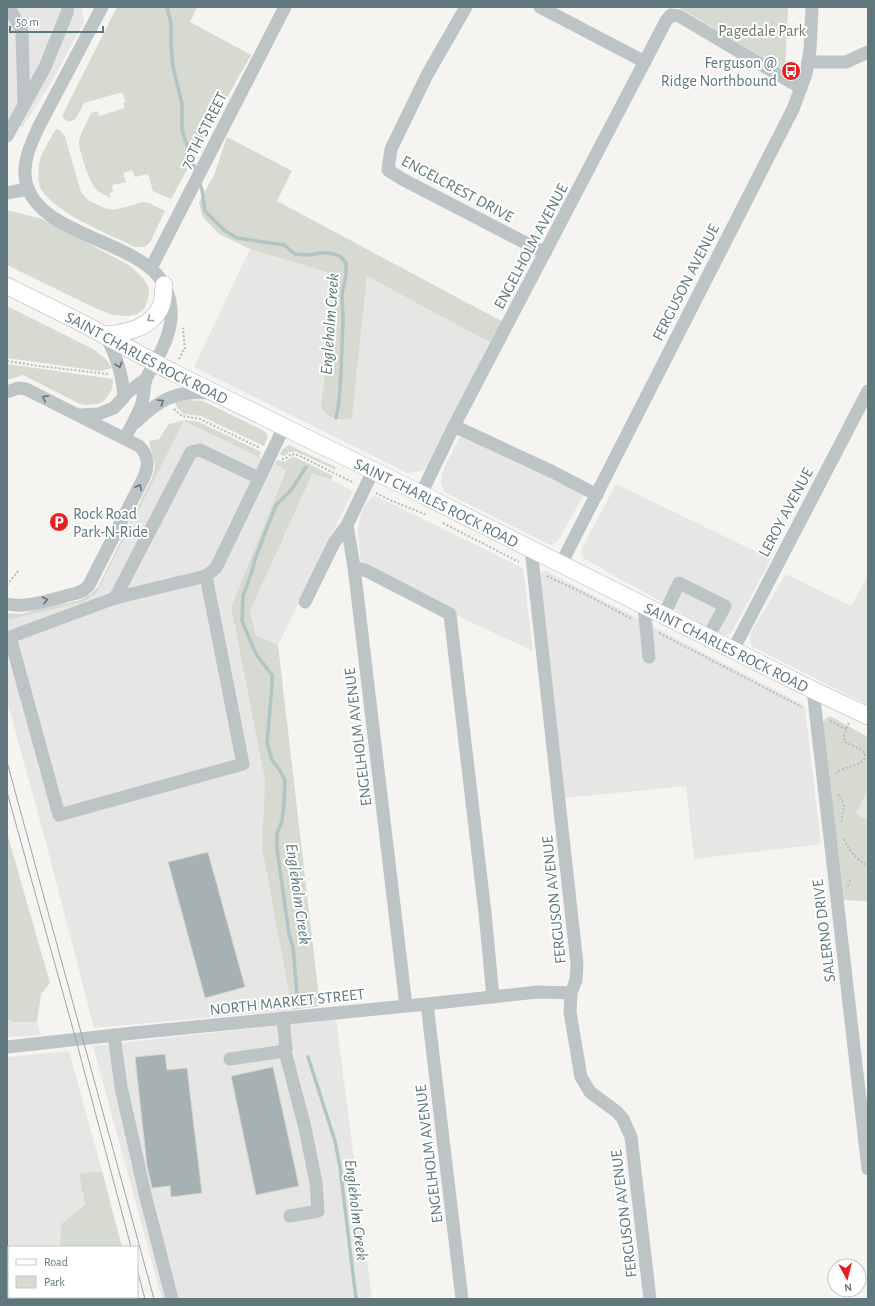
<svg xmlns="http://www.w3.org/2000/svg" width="875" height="1306" viewBox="0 0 875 1306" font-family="'Alegreya Sans',sans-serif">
<rect width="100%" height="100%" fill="#f5f4f1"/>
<!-- built -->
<g fill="#e6e6e5">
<path d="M7,7H82L84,22L52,81L22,128L7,121Z"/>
<path d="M250,249L340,276L321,402L352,418L367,275L491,343L428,466L422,471L408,473L194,367Z"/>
<path d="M184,421L286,469L231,607L265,780L262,848L292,1010L94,1028L45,839L7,701V620L83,602L96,594Z"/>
<path d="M466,425L589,486L557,542L554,544H548L446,493L443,489L441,481L443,470Z"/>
<path d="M314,472L353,491L278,645L256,636L250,611Z"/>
<path d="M616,484L771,559L731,633L727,635L719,634L583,558L581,552L583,546Z"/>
<path d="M374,495L523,568L533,651L363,572L359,549L358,529L361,514L365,505Z"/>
<path d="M546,571L802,704L805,708L821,844L694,859L686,786L564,798L540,580L541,573Z"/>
<path d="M786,574L851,606L868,575V705L753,647L750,642L751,632Z"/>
<path d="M868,790V820L856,814Z"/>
<path d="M7,1018L13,1022H37L41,1035L7,1037Z"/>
<path d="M336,1019L372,1299H162L93,1046Z"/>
<path d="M69,1051L102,1171L79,1174L85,1205L61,1224L60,1247H9V1297H89V1299H7V1057Z"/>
</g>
<!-- green -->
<g fill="#d6dad0">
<path d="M117,7H197L190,22L251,55L203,140L171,199L153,191L148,174L135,177L132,170L123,173L126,182L112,185L113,192L110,193L111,198C105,195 99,193 95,188C90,183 78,148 79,142C81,132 87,122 91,113L97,111L99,116L125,108L123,103L126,102L122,92L84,103C80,111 73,131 62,116Z"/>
<path d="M678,7H788L785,71Z"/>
<path d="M56,129C61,130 63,133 65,137L81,192L88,200L104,208L113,210L122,208L143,202L149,203L165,211L150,242L146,246L142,247H135C109,234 56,214 41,189C37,182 38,165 41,156C45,147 51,138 56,129Z"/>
<path d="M227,137L292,171L277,201L503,322L491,343L367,276L352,418C340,422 322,417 321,402L340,276L250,249L219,234L202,216L199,202L214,175Z"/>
<path d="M7,210L42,219L129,265L143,278L149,288L148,299L144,309L138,314L128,316L113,315L97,309L7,265Z"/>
<path d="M7,306L93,349L106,359L112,368L100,371L7,358Z"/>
<path d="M7,364L113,379L112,389L105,400L98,404L85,405L80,404L23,375L7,380Z"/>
<path d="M187,400L203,401L266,432L268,437L264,446L201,416L184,414L178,409L175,402Z"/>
<path d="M185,420L199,422L261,452L259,457L184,421L96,594L83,602L7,620V613L20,614L80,600L89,595L98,587L152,478L155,466L149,441L159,439L169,424Z"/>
<path d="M289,445L335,467L336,470L297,452H290L284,456L280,454L283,449Z"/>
<path d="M292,457H295L333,476L331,480L313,473L250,611L256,636L278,645L320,1006L292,1010L262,848L265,780L231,607L286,470L275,464L277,460L285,462Z"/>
<path d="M830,716L868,737V790L856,814L868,820V901L842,900L822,725L825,719Z"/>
<path d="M7,833L50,983L41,994L37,1022H13L7,1018Z"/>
<path d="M102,1171L122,1247H60L61,1224L85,1205L79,1174Z"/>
</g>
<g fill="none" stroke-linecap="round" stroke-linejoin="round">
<!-- stream -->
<g stroke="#b2c5c5" stroke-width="3.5">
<path d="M166,7L168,11L171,23V44L173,67L182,104V130L196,172"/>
<path d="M199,182L202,190L205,211L224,230L237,238L284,245L295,254L309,255L319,253H330L340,256L346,263V275L342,294L343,320L341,372L339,402L336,418"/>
<path d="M297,994L293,947L289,934L277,849V834L282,821L284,803L285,781L279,769L272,760L267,743L272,686V675L256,654L242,621L243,596L252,571L255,559L276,505L292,489L306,467"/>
<path d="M308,1057L335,1141L340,1167L356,1299"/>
</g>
</g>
<!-- building -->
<g fill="#a5b1b3" stroke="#d6d6d4">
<path d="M208,852L245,987L205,998L168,862Z"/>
<path d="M165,1054L167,1070L187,1068L202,1193L171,1197L170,1186L152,1188L147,1166L135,1057Z"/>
<path d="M273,1067L299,1186L256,1195L231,1076Z"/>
</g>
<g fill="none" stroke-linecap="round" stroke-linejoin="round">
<defs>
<g id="major">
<path id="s1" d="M7,286L82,323L172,372L421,494L813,690L868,716"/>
<path d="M105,335C126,333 152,328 161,306C164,299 163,292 164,285"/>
</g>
</defs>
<!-- major casing -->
<use href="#major" stroke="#afb6b8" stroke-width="18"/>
<!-- path -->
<g stroke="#b7bcbd" stroke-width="2" stroke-dasharray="2 2" stroke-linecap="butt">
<path d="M179,359L183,351L185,350L183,328"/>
<path d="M7,361L39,366L108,374"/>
<path d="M174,409L182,416L200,419L260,448"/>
<path d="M282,459H285L291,454L298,455L354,483"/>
<path d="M376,493L392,501L427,515"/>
<path d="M443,523L519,562"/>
<path d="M547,576L585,594L632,619"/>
<path d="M7,585L19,570"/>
<path d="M659,633L802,707"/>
<path d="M830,721L846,729"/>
<path d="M836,774L838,771L860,763L865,758V753L860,749L845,742L844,736L849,722"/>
<path d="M838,794L844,804L841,824"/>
<path d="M844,839C849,851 857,860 868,866"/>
<path d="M848,886L851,879"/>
</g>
<!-- minor -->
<g stroke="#bdc4c6" stroke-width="13">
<path d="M9,7L22,31L24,104"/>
<path d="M102,7L38,128C32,142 24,158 25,174C27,232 128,238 159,277C166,286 170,298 171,308C173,329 163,348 154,365C151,370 148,374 146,379C144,386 144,395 142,403C138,415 131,427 125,438"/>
<path d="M466,7L427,75L391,149L388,170L402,179L545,253"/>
<path d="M540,7L645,62"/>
<path d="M808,62H846L868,52"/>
<path d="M7,136L45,67L67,13L68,7"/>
<path d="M7,193L28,189"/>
<path d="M151,268L285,7"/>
<path d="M105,335C117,357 122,373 124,397"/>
<path d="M7,392L18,388L26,389L139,446C148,454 149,466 144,477L89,585L84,590L77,593C56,598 28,609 7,604"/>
<path d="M81,415L98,414L114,408L128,392L146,379"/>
<path d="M135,423C160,399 176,390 212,393"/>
<path d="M454,426L553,472L597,495"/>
<path d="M373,471L347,525L354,567L406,1006"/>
<path d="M421,494L454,426L666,21L671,15L679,16L801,88"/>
<path d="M531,549L577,964L576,980L571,993L570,1012L581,1077L590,1092L617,1112L623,1119L631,1137L650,1299"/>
<path d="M561,564L793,109L806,74L810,50L812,7"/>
<path d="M354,567L367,571L450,614L485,913L493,997"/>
<path d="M206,576L243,764L59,815L10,637L115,598L206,576L216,568L284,427"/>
<path d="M115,598L191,452L200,450L259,478"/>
<path d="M305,602L334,543L347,525"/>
<path d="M644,606L649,657"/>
<path d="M664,615L679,583L725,606L708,637"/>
<path d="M733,650L868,391"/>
<path d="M813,690L868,1169"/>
<path d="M427,1004L462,1299"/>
<path d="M114,1035L121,1087L128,1118L145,1194L172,1299"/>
<path d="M7,1047L134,1033L427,1004L537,992L571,993"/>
<path d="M285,1051L305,1128L316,1183L318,1211L290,1216"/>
<path d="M230,1059L285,1051L286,1049L283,1018"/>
</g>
<!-- major -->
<use href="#major" stroke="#fff" stroke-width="17"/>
<!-- tram -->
<g stroke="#9ca7aa" stroke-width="1">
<path d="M7,762L154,1299"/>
<path d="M7,792L76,1040L131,1247"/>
<path d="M137,1269L145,1299"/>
</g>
</g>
<!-- one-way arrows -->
<defs><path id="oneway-chevron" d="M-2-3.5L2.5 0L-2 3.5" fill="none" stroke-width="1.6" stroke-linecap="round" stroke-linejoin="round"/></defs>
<use stroke="#8fa0a4" href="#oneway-chevron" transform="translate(150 319) rotate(142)"/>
<g stroke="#5f777d">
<use href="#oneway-chevron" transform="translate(119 365) rotate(72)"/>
<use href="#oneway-chevron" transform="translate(45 398) rotate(-154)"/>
<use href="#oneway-chevron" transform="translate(161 402) rotate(-33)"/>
<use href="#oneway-chevron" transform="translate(139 487) rotate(-63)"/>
<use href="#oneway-chevron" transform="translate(45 600) rotate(-13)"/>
</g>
<!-- icons -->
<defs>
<symbol id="bus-disc" viewBox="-11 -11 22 22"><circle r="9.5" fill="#e81f1e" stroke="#fff"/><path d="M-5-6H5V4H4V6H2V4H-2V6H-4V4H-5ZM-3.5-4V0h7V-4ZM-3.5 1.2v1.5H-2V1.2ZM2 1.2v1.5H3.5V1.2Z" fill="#fff"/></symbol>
<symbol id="parking-disc" viewBox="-11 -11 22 22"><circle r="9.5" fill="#e81f1e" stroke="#fff"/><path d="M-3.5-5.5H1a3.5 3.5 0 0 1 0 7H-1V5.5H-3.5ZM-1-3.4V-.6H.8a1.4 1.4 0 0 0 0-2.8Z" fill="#fff"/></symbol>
</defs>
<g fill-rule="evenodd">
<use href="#bus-disc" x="780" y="60" width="22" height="22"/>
<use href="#parking-disc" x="48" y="511" width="22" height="22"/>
</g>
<g text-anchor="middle" stroke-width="4" stroke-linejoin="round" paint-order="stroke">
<!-- park labels -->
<g font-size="16" fill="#6c7a62" stroke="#fff">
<text x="762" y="36">Pagedale Park</text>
</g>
<!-- poi labels -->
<g font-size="16" fill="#5f777d" stroke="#fff" text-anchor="end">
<text x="777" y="68">Ferguson @<tspan x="777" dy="18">Ridge Northbound</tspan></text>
<text x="73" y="519" text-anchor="start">Rock Road<tspan x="73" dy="18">Park-N-Ride</tspan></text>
</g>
<!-- street labels -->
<g font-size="16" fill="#5f777d" stroke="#fff">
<text transform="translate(203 130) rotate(-63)" y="6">70TH STREET</text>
<text transform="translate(458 188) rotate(28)" y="6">ENGELCREST DRIVE</text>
<text transform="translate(530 246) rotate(-62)" y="6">ENGELHOLM AVENUE</text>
<text transform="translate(685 282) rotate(-63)" y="6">FERGUSON AVENUE</text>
<text dy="6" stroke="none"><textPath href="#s1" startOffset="157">SAINT CHARLES ROCK ROAD</textPath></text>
<text dy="6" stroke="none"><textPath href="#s1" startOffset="481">SAINT CHARLES ROCK ROAD</textPath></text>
<text transform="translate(785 512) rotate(-62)" y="6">LEROY AVENUE</text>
<text dy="6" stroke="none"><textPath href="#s1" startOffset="805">SAINT CHARLES ROCK ROAD</textPath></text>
<text transform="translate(357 737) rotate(-97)" y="6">ENGELHOLM AVENUE</text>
<text transform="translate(553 900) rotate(-96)" y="6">FERGUSON AVENUE</text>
<text transform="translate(823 931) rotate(-97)" y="6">SALERNO DRIVE</text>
<text transform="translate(287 1001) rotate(-6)" y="6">NORTH MARKET STREET</text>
<text transform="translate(428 1154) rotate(-97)" y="6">ENGELHOLM AVENUE</text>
<text transform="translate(623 1214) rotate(-97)" y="6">FERGUSON AVENUE</text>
</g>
<!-- water labels -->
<g font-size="17" font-style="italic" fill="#5a7879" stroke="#fff">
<text transform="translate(329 324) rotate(-86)" y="6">Engleholm Creek</text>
<text transform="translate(299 894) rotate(82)" y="6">Engleholm Creek</text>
<text transform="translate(357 1210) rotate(83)" y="6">Engleholm Creek</text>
</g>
</g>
<!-- border -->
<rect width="875" height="1306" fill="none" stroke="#5f777d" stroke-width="16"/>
<!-- legend -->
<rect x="8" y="1246" width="130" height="52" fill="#ffffff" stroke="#bfc9cb"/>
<rect x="16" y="1259" width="20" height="6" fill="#ffffff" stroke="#bfc9cb"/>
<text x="44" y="1266" font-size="12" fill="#5f777d">Road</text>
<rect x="16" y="1276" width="20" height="12" fill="#d6dad0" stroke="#bfc9cb"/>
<text x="44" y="1286" font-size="12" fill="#5f777d">Park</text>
<!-- north arrow -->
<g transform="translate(847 1278) rotate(173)"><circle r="19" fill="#ffffff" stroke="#bfc9cb"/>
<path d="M0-3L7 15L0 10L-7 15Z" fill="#e81f1e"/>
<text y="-6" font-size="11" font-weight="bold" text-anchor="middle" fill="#5f777d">N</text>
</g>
<!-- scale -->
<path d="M10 26v6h93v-6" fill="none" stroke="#5f777d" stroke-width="2"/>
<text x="16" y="26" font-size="12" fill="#5f777d" stroke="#ffffff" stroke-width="3" paint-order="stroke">50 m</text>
</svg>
